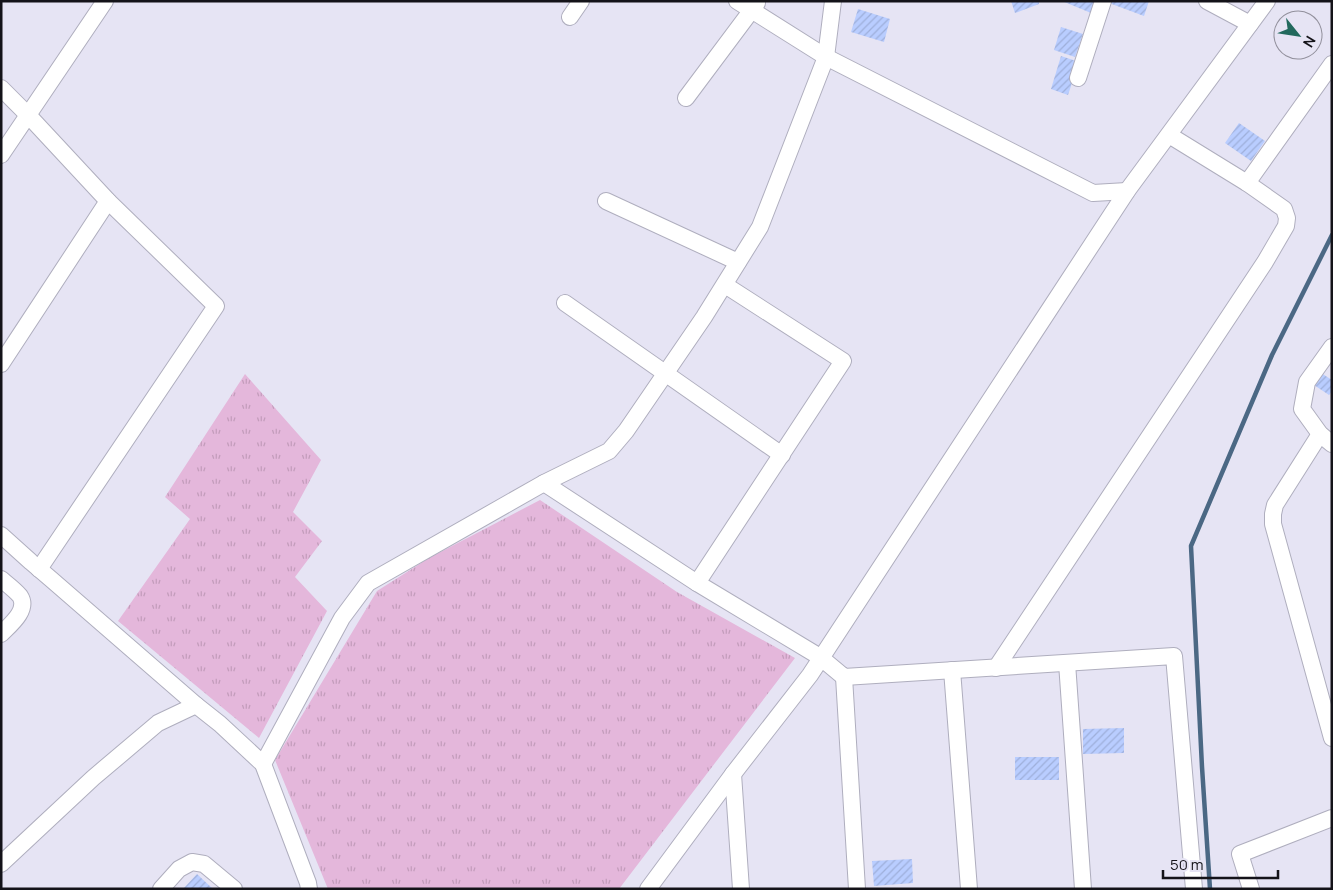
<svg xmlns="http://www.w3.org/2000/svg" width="1333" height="890" viewBox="0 0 1333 890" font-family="Manrope,sans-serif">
<defs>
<pattern id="grass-tufts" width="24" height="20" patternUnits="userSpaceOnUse" patternTransform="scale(1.25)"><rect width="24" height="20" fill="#e4b7db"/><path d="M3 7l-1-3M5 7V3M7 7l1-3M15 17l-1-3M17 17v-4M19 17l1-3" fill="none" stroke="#c39cbb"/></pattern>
<pattern id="building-hatch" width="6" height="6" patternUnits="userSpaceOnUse" patternTransform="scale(1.25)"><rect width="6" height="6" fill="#b9cdff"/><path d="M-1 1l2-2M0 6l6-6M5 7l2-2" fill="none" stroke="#9eafda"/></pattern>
</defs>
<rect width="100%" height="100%" fill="#e6e4f4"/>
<!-- grass -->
<g fill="url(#grass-tufts)">
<path d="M245,374L321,460L293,512L322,541L295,577L327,611L259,738L118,621L190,519L165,497Z"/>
<path d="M540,500L677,592L795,658L619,889H328L275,760L377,591L429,558Z"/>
</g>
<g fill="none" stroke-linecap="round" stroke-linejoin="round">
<!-- stream -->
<path stroke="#4b6884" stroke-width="4.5" d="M1210,889L1202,767L1191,546L1272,355L1332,235"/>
</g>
<!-- building -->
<g fill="url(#building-hatch)">
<path d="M1011,1H1039V4L1015,13Z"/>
<path d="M1062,1H1096L1091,13Z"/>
<path d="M1109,1H1149L1144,16L1109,3Z"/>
<path d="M858,9L890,19L884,42L851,32Z"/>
<path d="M1061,27L1083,34L1075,57L1054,50Z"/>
<path d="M1061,56L1079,62L1068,95L1051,89Z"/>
<path d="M1239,123L1265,141L1251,161L1225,143Z"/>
<path d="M1318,371L1332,380V391L1329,395L1311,383Z"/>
<path d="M1124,728V753L1083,754V729Z"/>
<rect x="1015" y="757" width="44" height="23"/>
<path d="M912,859L913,883L874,886L872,861Z"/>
<path d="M197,874L213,889H183Z"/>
</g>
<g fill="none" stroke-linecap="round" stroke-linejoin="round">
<defs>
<g id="minor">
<path d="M737,1L826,57L1093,193L1127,191"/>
<path d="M1207,1L1250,24"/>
<path d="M570,17L581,1"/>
<path d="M1078,78L1103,1"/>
<path d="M1,88L28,115L108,201L216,306L39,569"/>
<path d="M686,98L757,3"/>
<path d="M1,155L105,1"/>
<path d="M1247,183L1332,64"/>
<path d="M606,201L738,262"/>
<path d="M565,303L782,455"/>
<path d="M1332,347L1307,382L1302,409L1320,434L1332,444"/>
<path d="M1,364L108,201"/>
<path d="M1320,434L1275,505L1273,514V524L1332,738"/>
<path d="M544,483L697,583L820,657L844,677L1174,656L1194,889"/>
<path d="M1,535L31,562L52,580L196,705L158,723L93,778L1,864"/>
<path d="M1,579C7,584 15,590 20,596C29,610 10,625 1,634"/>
<path d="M697,583L843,361L725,285"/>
<path d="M1067,663L1083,889"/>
<path d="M996,668L1265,262L1286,226L1287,218L1284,209L1247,183L1169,135"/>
<path d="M952,670L969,889"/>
<path d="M844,677L857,889"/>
<path d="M196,705L220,724L263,764L308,883L309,889"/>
<path d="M263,764L342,618L368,583L544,483L609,451L626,431L704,317L760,227L826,57L833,1"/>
<path d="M733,774L741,889"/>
<path d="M161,889L179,869L192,862L204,864L234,889"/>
<path d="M648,889L733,774L810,675L1127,191L1267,1"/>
<path d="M1251,889L1240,854L1332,818"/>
</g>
</defs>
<!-- minor casing -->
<use href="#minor" stroke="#afaebe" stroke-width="18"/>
<!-- minor -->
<use href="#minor" stroke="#fff" stroke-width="16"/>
</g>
<!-- border -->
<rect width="1333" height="890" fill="none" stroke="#141319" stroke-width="5"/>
<!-- north arrow -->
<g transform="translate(1298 35) rotate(120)"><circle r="24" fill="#e6e4f4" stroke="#92909c"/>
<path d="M0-4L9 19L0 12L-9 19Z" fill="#22695d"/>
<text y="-8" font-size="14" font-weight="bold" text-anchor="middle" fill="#141319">N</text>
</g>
<!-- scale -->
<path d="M1163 870v8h115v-8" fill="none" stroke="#141319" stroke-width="2.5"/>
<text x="1170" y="870" font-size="15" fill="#141319" stroke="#e6e4f4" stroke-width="4" paint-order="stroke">50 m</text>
</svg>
